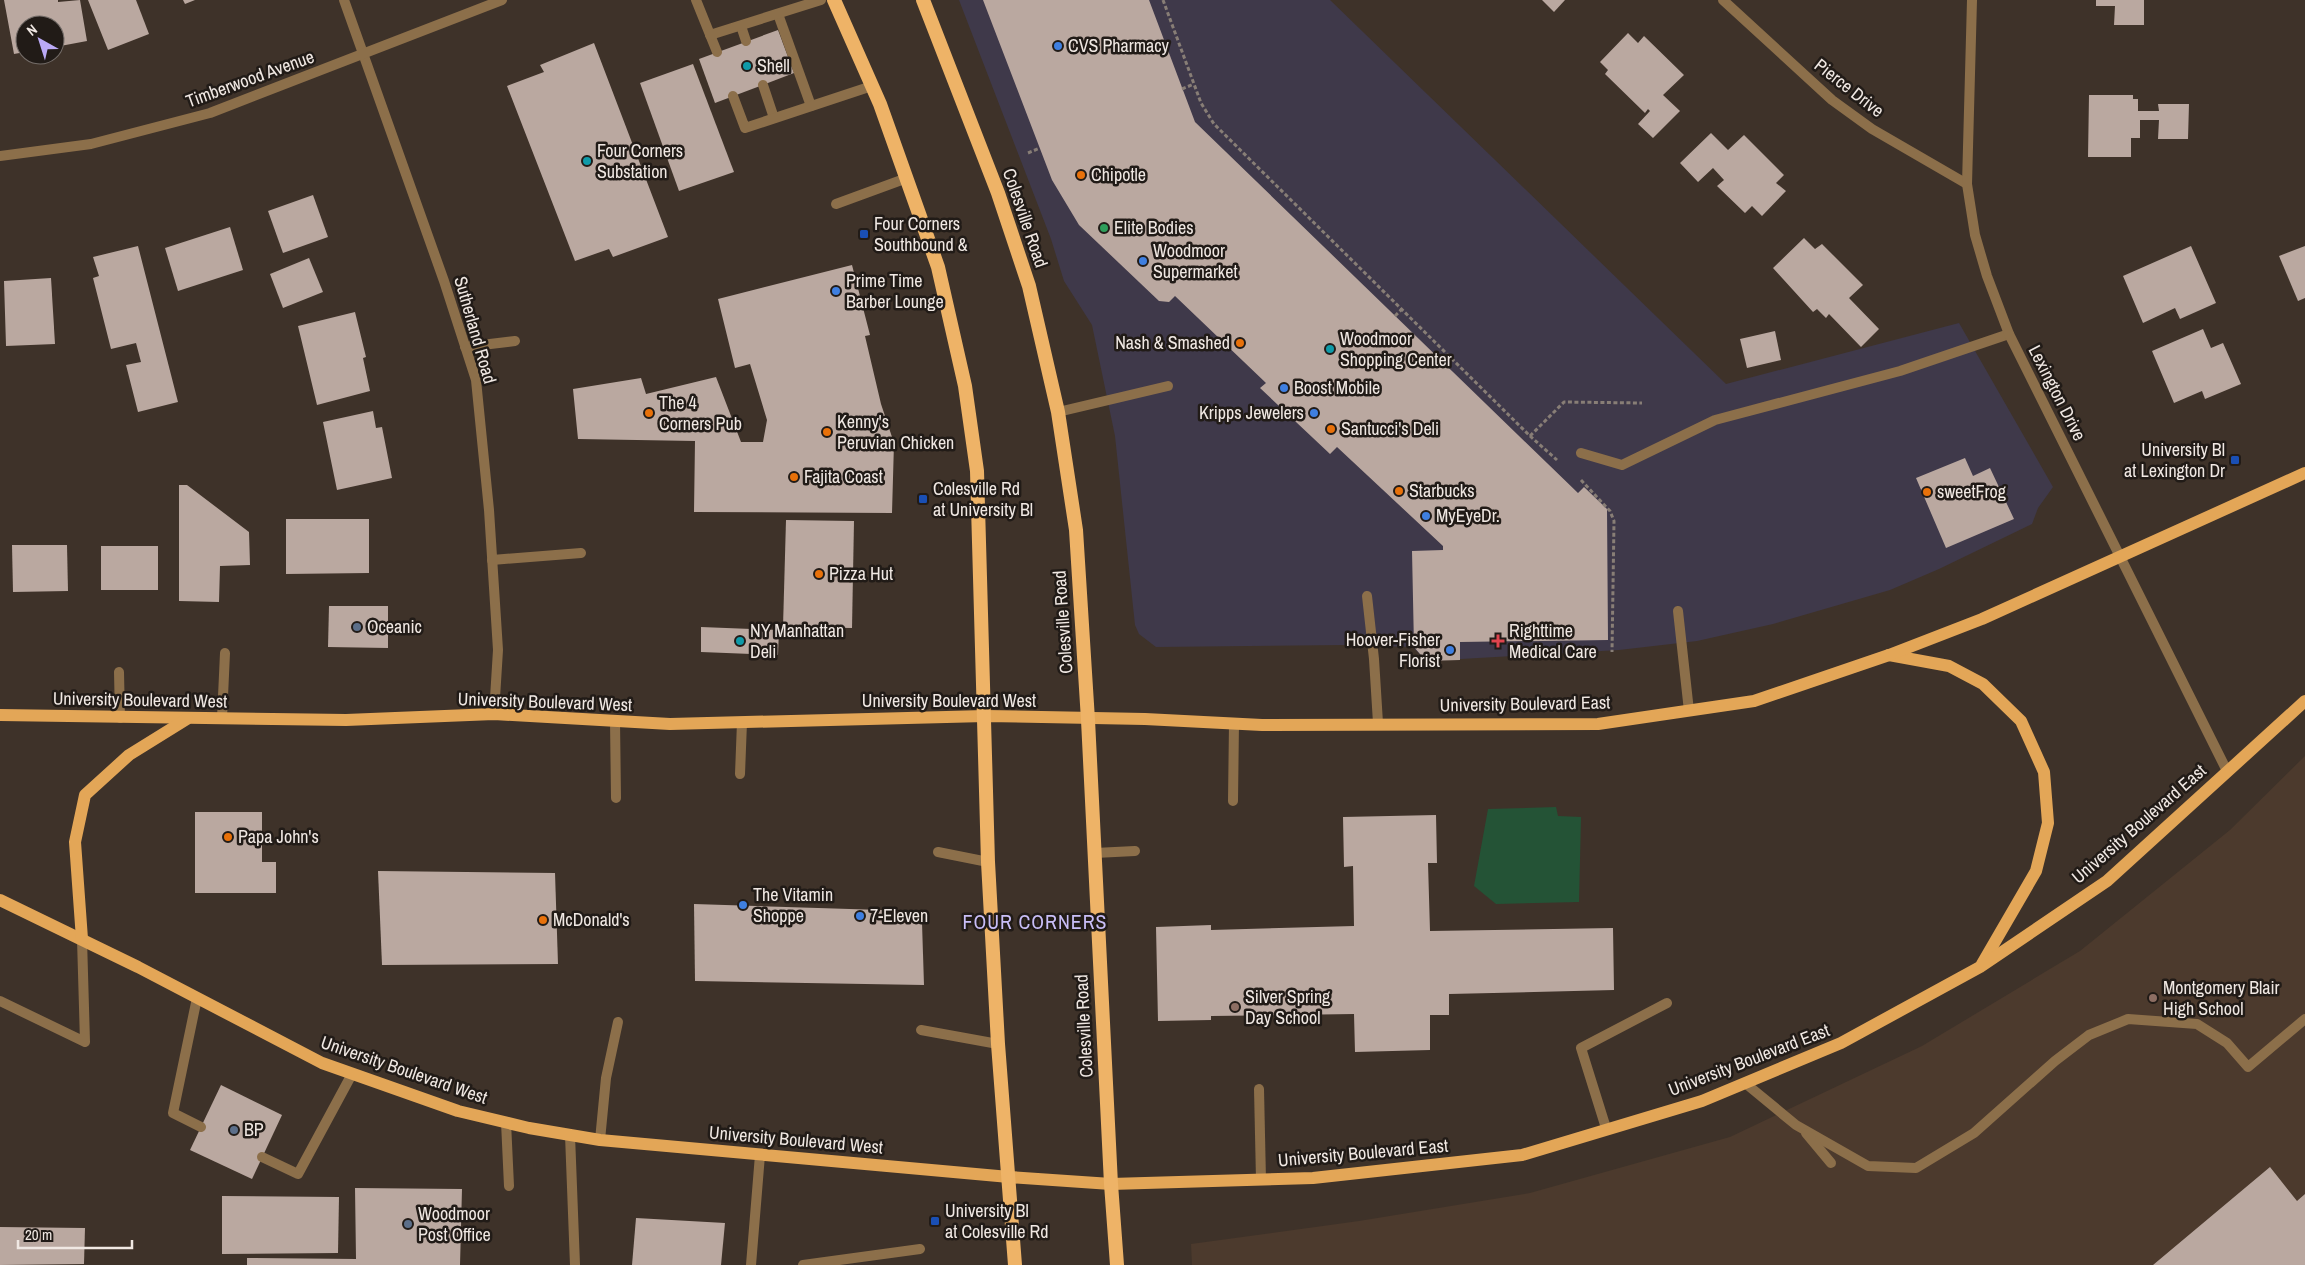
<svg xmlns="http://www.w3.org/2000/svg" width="2305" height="1265" viewBox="0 0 2305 1265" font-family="'Archivo Narrow',sans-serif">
<rect width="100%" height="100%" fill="#3e3229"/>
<!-- commercial -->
<path fill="#3f394a" d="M959,0H1330L1726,384L1959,323L2053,487L2038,508L2032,524L1939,569L1890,590L1773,624L1697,641L1619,650L1426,661L1413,647L1345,645L1156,647L1139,634L1135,625L1115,436L1092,325L1064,281L1051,239Z"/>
<!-- built -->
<path fill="#4c3a2d" d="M2305,756V1265H1192L1191,1244L1359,1221L1530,1193L1730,1137L1922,1046L2080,951L2230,830Z"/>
<!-- green -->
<path fill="#245336" d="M1556,807L1558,816L1581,817L1579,902L1496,904L1474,886L1488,809Z"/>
<!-- building -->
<g fill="#baa8a0">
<path d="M4,0H58V2L80,0L87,41L55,47V25H25V52L14,54Z"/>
<path d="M88,0H136L149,34L108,50Z"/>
<path d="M183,0H195L185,4Z"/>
<path d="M983,0H1149L1195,122L1578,493L1584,487L1607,509L1608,640L1460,642V660L1426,661L1414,647L1412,551L1443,550V546L1337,447L1330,454L1260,388L1266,383L1175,296L1169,302L1159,301L1079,225L1052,180Z"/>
<path d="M1542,0H1565L1554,12Z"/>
<path d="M2096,0H2144V25H2114L2115,6H2096Z"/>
<path d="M778,30L794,73L715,103L699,59Z"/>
<path d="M1628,33L1638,43L1644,36L1684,75L1663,95L1680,111L1653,138L1638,124L1650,111L1648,109L1645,113L1605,74L1608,70L1600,62Z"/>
<path d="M594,43L668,237L613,257L609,249L575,261L507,86L544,72L540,65Z"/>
<path d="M693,64L734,172L679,191L640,83Z"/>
<path d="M2089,95H2133V99H2138V111H2159L2158,104H2189L2188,139H2158L2159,120H2140V138H2131V157H2088Z"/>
<path d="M1711,133L1728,150L1744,135L1784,175L1776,183L1786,191L1762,216L1752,206L1745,213L1717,186L1724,180L1713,168L1698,182L1680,163Z"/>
<path d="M313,195L328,237L283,253L268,211Z"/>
<path d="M230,227L243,270L178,291L165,248Z"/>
<path d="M1804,238L1815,249L1822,244L1863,285L1849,298L1879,329L1861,347L1829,314L1826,318L1817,309L1813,312L1773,268Z"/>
<path d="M138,246L178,402L138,412L126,365L141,362L136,343L111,349L93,278L99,276L93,257Z"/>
<path d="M2191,246L2216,303L2180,319L2175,308L2143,323L2123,276Z"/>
<path d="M2305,246V298L2298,301L2279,256Z"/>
<path d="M309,258L323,292L283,308L270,274Z"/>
<path d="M852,265L870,335L865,336L881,404L894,443L892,513L694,512L695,441L578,439L573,389L641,378L646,394L716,377L741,442H763L767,420L750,364L735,368L718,299Z"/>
<path d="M51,278L55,344L6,346L4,281Z"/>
<path d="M355,312L366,357L363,358L370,391L317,405L298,326Z"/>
<path d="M2203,329L2211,348L2223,343L2241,384L2205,399L2202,391L2174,403L2152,351Z"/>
<path d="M1775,331L1781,360L1747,368L1740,339Z"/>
<path d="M373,411L376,428L382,427L392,478L337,490L323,422Z"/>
<path d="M1965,458L1973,476L1990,468L2014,519L1946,548L1916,478Z"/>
<path d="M179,485H187L249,532L250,565L220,566L219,602L179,601Z"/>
<path d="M286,519H369V573L286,574Z"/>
<path d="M786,520L854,521L852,628L783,627Z"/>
<path d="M12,545H67L68,591L13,592Z"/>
<rect x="101" y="546" width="57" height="44"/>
<path d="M329,606H388V648L328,647Z"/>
<path d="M701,627L779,630L778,655L701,652Z"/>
<path d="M195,812H262V862H276V893H195Z"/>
<path d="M1436,815L1437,863H1428L1430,931L1613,928L1614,990L1449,994V1015H1430V1050L1355,1052L1354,1014L1211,1016V1020L1158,1021L1156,927L1211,925V930L1354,926L1353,866L1344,867L1343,817Z"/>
<path d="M378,871L555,873L558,964L382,965Z"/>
<path d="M694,904L914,911L922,923L924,985L695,981Z"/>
<path d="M221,1085L282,1115L252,1179L190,1150Z"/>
<path d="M2270,1167L2297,1201L2305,1194V1265H2153Z"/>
<path d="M355,1188L462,1189L460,1265H247V1258L356,1259Z"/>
<path d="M222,1196L339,1197L338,1253L222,1254Z"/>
<path d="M636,1218L725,1223L721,1265H632Z"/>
<path d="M0,1227L85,1228L84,1264L0,1265Z"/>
</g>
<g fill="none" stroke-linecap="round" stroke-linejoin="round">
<!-- path -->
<g stroke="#887e76" stroke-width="3" stroke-dasharray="4 2.5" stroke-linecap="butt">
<path d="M1163,0L1201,103L1214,124L1530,436L1557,460"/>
<path d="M1182,89L1194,84"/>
<path d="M1028,153L1040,148"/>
<path d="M1395,316L1402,309"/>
<path d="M1530,436L1564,402L1642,403"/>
<path d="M1581,480L1610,511L1614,521L1612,652"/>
</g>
<!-- service -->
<g stroke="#8c6f4a" stroke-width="10">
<path d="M696,0L717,52"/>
<path d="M778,14L811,106"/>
<path d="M741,26L746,41"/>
<path d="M710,35L821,0"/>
<path d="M763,85L774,118"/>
<path d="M733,96L745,128L872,86"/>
<path d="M836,204L907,178"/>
<path d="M465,347L515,341"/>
<path d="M1058,412L1168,386"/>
<path d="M1581,453L1622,465L1715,420L1900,371L2009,334"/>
<path d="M492,560L581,553"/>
<path d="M1367,596L1374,659L1378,723"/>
<path d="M1678,611L1689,711"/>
<path d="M119,672L120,718"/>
<path d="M222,718L225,653"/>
<path d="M615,721L616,798"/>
<path d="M740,774L742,722"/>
<path d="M1233,801L1234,723"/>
<path d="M938,852L988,862"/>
<path d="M1095,853L1135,851"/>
<path d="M197,998L173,1113L201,1127"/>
<path d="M0,1001L85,1042L82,939"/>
<path d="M921,1030L998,1044"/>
<path d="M1745,1083L1796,1125L1868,1166L1916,1168L1974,1133L2055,1061L2089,1035L2128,1019L2197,1024L2227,1043L2248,1067L2305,1019"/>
<path d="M1259,1089L1261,1180"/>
<path d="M506,1122L509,1186"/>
<path d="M1606,1128L1581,1048L1667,1003"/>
<path d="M1806,1133L1831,1163"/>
<path d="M570,1135L575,1265"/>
<path d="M600,1140L606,1078L618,1022"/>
<path d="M262,1157L298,1174L352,1074"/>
<path d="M751,1265L760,1155"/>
<path d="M803,1265L920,1249"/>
</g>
<!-- minor -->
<g stroke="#8c6f4a" stroke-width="10">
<path d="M344,0L444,281L476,380L489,510L498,650L494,714"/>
<path d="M1723,0L1832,100L1872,129L1967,184"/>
<path d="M1972,0L1967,184L1975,235L1987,276L2009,334L2227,771"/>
<path d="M0,156L91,144L210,113L502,0"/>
</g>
<!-- primary -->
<g stroke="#e3a657" stroke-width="12">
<path d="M1889,655L1949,666L1983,684L2021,721L2044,772L2048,823L2036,871L1982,964"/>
<path d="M0,715L346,720L494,714L670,724L985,716L1145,719L1262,725L1598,724L1754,701L1889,655L1982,619L2305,473"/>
<path d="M0,900L138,967L322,1063L458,1111L529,1128L600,1140L1009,1177L1111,1184L1313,1178L1522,1155L1702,1101L1841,1043L1980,967L2107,881L2305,701"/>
<path d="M82,939L75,842L85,795L129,755L187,719"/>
</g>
<!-- trunk -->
<g stroke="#eeb367" stroke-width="14">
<path d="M834,0L880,104L938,267L965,386L977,471L988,862L998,1044L1015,1265"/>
<path d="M923,0L998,193L1029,286L1058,412L1076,530L1088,720L1111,1184L1117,1265"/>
</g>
</g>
<!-- markers -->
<g fill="#3f7fe0" stroke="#211b17" stroke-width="2">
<circle cx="1058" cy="46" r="5"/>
<circle cx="1143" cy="261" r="5"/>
<circle cx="836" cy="291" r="5"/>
<circle cx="1284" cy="388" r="5"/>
<circle cx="1314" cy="413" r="5"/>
<circle cx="1426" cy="516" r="5"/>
<circle cx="1450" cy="650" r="5"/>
<circle cx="743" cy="905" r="5"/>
<circle cx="860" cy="916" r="5"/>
</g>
<g fill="#0f9aa8" stroke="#211b17" stroke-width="2">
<circle cx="747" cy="66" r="5"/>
<circle cx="587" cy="161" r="5"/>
<circle cx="1330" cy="349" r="5"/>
<circle cx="740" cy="641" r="5"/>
</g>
<g fill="#e8710a" stroke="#211b17" stroke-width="2">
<circle cx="1081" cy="175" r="5"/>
<circle cx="1240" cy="343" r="5"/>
<circle cx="649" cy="413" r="5"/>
<circle cx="1331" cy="429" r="5"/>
<circle cx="827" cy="432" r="5"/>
<circle cx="794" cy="477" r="5"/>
<circle cx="1399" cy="491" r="5"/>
<circle cx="1927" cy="492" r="5"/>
<circle cx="819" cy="574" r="5"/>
<circle cx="228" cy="837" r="5"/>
<circle cx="543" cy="920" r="5"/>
</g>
<circle fill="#2e9e5b" stroke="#211b17" stroke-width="2" cx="1104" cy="228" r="5"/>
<g fill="#1a4fb4" stroke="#211b17" stroke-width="2">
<rect x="859" y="229" width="10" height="10" rx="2.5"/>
<rect x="2230" y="455" width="10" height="10" rx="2.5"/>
<rect x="918" y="494" width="10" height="10" rx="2.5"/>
<rect x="930" y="1216" width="10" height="10" rx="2.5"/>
</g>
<g fill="#5c6f8a" stroke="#211b17" stroke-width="2">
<circle cx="357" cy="627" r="5"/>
<circle cx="234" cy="1130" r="5"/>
<circle cx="408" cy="1224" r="5"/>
</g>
<path fill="#e0444e" stroke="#211b17" stroke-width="2" d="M1495.5 633.5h5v5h5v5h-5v5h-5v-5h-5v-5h5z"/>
<g fill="#8d6e63" stroke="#211b17" stroke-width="2">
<circle cx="2153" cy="998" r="5"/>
<circle cx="1235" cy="1007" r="5"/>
</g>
<g text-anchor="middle" stroke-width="5" stroke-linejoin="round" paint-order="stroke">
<!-- poi labels -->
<g font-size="18" fill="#f0e8e3" stroke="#211b17" text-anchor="start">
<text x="1068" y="52">CVS Pharmacy</text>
<text x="757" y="72">Shell</text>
<text x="597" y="157">Four Corners<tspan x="597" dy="21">Substation</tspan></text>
<text x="1091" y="181">Chipotle</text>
<text x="874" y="230">Four Corners<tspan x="874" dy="21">Southbound &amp;</tspan></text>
<text x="1114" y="234">Elite Bodies</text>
<text x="1153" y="257">Woodmoor<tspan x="1153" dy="21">Supermarket</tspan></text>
<text x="846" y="287">Prime Time<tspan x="846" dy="21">Barber Lounge</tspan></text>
<text x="1340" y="345">Woodmoor<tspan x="1340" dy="21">Shopping Center</tspan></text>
<text x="1230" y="349" text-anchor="end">Nash &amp; Smashed</text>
<text x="1294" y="394">Boost Mobile</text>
<text x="659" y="409">The 4<tspan x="659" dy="21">Corners Pub</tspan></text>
<text x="1304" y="419" text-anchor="end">Kripps Jewelers</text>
<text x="837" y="428">Kenny's<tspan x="837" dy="21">Peruvian Chicken</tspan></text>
<text x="1341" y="435">Santucci's Deli</text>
<text x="2225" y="456" text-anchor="end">University Bl<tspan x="2225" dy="21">at Lexington Dr</tspan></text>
<text x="804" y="483">Fajita Coast</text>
<text x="933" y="495">Colesville Rd<tspan x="933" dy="21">at University Bl</tspan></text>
<text x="1409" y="497">Starbucks</text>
<text x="1937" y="498">sweetFrog</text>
<text x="1436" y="522">MyEyeDr.</text>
<text x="829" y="580">Pizza Hut</text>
<text x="367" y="633">Oceanic</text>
<text x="750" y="637">NY Manhattan<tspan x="750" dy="21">Deli</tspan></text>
<text x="1509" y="637">Righttime<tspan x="1509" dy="21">Medical Care</tspan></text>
<text x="1440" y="646" text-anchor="end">Hoover-Fisher<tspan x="1440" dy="21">Florist</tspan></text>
<text x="238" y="843">Papa John's</text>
<text x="753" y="901">The Vitamin<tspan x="753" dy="21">Shoppe</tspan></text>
<text x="870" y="922">7-Eleven</text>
<text x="553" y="926">McDonald's</text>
<text x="2163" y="994">Montgomery Blair<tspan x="2163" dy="21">High School</tspan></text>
<text x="1245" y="1003">Silver Spring<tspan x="1245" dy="21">Day School</tspan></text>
<text x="244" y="1136">BP</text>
<text x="945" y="1217">University Bl<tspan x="945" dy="21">at Colesville Rd</tspan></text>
<text x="418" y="1220">Woodmoor<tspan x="418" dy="21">Post Office</tspan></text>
</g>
<!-- street labels -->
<g font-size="18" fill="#f0e8e3" stroke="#211b17">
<text transform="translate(250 79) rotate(-20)" y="6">Timberwood Avenue</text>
<text transform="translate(1849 88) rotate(38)" y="6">Pierce Drive</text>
<text transform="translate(1025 218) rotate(71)" y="6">Colesville Road</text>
<text transform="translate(475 330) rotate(74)" y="6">Sutherland Road</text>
<text transform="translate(2057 393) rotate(63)" y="6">Lexington Drive</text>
<text transform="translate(1063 622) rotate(-94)" y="6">Colesville Road</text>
<text transform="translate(140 700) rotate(1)" y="6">University Boulevard West</text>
<text x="949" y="707">University Boulevard West</text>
<text transform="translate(545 702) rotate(2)" y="6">University Boulevard West</text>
<text transform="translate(1525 704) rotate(-1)" y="6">University Boulevard East</text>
<text transform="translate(2139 824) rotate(-41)" y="6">University Boulevard East</text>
<text transform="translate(1084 1026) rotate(-93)" y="6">Colesville Road</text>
<text transform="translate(1749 1060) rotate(-21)" y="6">University Boulevard East</text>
<text transform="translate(404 1070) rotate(19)" y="6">University Boulevard West</text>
<text transform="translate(796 1140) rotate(5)" y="6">University Boulevard West</text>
<text transform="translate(1363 1153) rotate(-5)" y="6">University Boulevard East</text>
</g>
<!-- quarter labels -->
<g font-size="20" letter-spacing="1" fill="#c9bef7" stroke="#211b17">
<text x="1035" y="929">FOUR CORNERS</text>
</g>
</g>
<!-- north arrow -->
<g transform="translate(40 40) rotate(321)"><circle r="24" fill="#211b17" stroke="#746d69"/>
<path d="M0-4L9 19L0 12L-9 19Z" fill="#bbaaf6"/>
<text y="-8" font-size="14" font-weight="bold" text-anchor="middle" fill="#f0e8e3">N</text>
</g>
<!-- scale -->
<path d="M18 1240v8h114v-8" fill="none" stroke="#f0e8e3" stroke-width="2.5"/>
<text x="25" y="1240" font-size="15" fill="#f0e8e3" stroke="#211b17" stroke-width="4" paint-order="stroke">20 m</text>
</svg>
